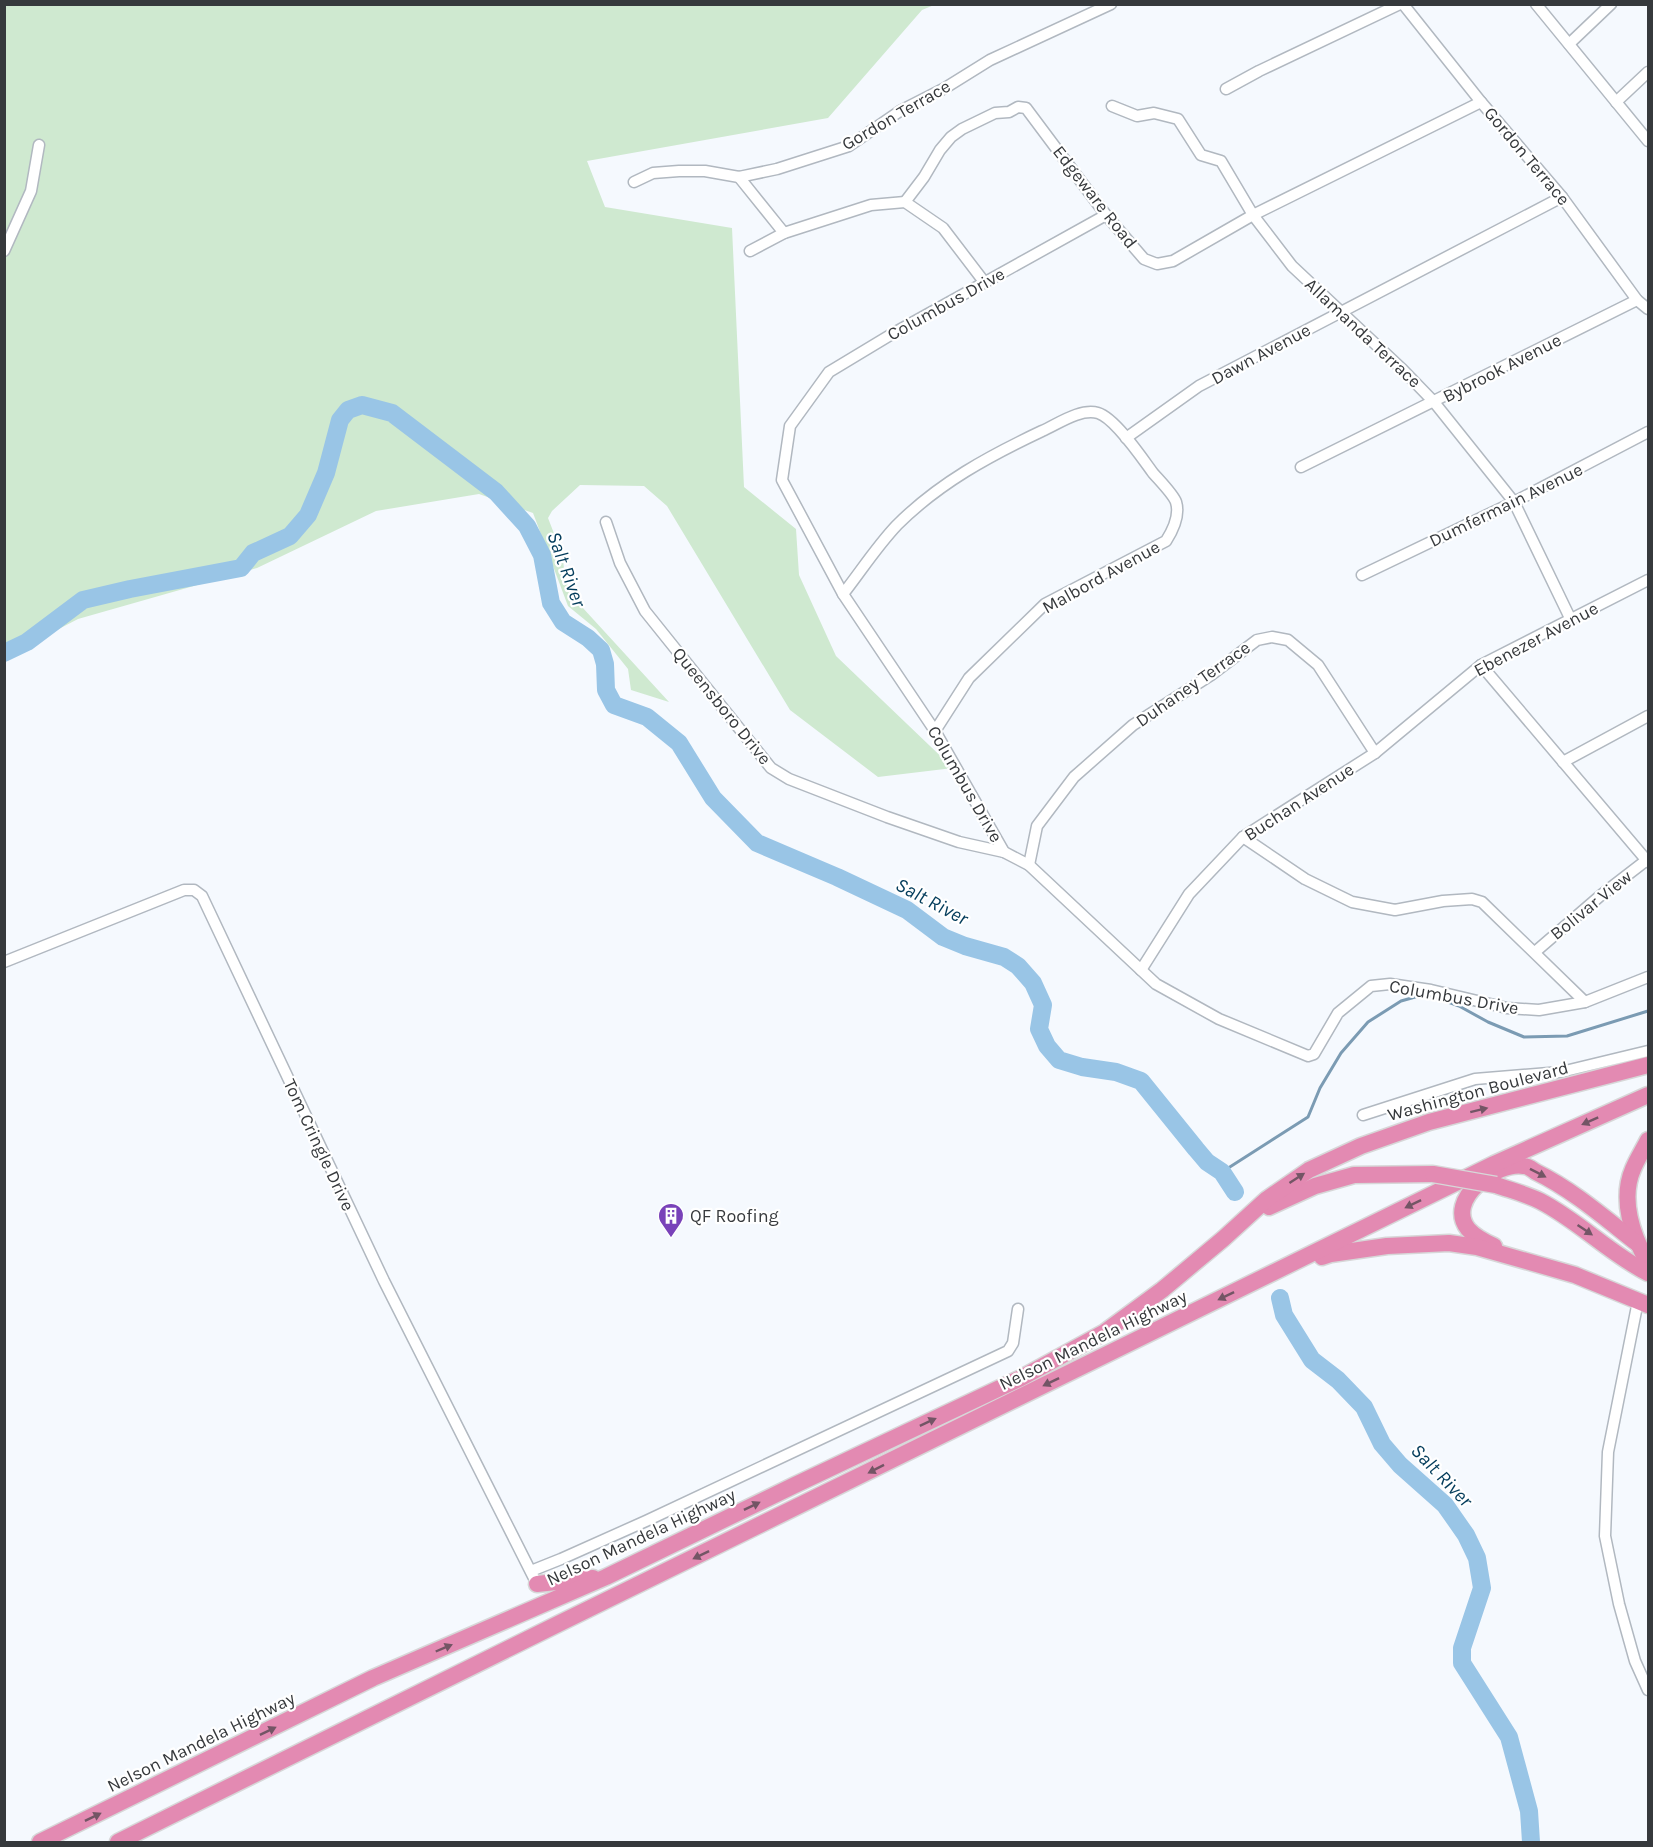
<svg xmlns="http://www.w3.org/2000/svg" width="1653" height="1847" viewBox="0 0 1653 1847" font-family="Karla,sans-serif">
<rect width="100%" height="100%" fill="#f5f9fe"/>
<!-- green -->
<path fill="#cfe9d0" d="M5,5H934L922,10L828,118L587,161L605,207L732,228L744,487L796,529L799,575L836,656L953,768L878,777L790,710L667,506L644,486L580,485L552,511L548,518L562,554L566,582L582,607L669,702L631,690L628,669L596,629L568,606L533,513L479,494L376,511L257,568L78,619L5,657Z"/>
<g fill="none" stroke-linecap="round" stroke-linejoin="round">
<!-- stream -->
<path stroke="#7b9bb3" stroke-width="3" d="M1222,1172L1308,1117L1320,1088L1341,1053L1368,1022L1401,1001L1426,994L1459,1006L1488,1022L1524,1037L1567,1036L1648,1011"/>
<!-- river -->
<g stroke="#99c5e6" stroke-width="18">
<path d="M4,653L27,642L83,600L130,589L241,568L253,553L290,536L308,515L326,473L340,420L348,410L362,405L392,413L496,492L527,526L542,555L551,603L563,622L588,638L601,650L605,664L606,690L614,705L647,717L679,743L713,798L757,843L837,877L907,910L943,937L965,946L1004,957L1018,966L1033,983L1043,1005L1039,1029L1047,1046L1059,1060L1082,1067L1116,1072L1141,1081L1196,1149L1207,1162L1222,1172L1235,1192"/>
<path d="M1280,1298L1284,1315L1312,1360L1338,1380L1364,1407L1382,1444L1400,1465L1445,1505L1466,1535L1477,1558L1482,1588L1462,1648V1663L1509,1737L1529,1811L1531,1842"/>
</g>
<defs>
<g id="minor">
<path d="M1403,4L1481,102L1562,197L1637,300L1648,309"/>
<path d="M1536,4L1648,141"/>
<path d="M1569,44L1611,4"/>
<path d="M1226,89L1259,71L1400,4"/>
<path d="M1616,102L1648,72"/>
<path d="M1112,106L1137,116L1154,113L1178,119L1201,155L1221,161L1253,215L1292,266L1403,370L1434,402L1514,502L1571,620"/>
<path d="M739,177L784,233"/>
<path d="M634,182L653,173L679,171H705L739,177L777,169L849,146L900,111L945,88L990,60L1111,4"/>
<path d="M905,202L924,177L940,150L951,137L962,129L995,113L1009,112L1018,107L1026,108L1106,215L1144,259L1157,264L1173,261L1253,215L1481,102"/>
<path d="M1106,215L892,334L829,372L790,426L782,480L843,594L935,731L1004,852L1029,865L1156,984L1219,1019L1308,1056L1314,1054L1338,1013L1371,986L1390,984L1431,990L1507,1008L1539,1010L1585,1002L1648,977"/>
<path d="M4,251L31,191L39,145"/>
<path d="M750,251L784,233L871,205L905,202L943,228L985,283"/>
<path d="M1126,438L1199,386L1562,197"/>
<path d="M1301,467L1637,300"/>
<path d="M606,522L620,563L645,611L771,768L789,779L887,817L959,842L1004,852"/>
<path d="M1362,575L1514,502L1648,432"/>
<path d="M843,594C861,571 877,546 897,525C939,483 989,456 1042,431C1058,424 1080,408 1098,413C1115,418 1142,458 1153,473C1159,480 1173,494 1176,502C1180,515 1173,530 1166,541L1045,604L969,678L935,731"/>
<path d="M1481,665L1648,862"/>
<path d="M1563,762L1648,716"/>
<path d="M1243,837L1305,879L1352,902L1395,910L1443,901L1472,899L1482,902L1585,1002"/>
<path d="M1029,865L1037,826L1074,777L1133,725L1211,675L1257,640L1272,637L1288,640L1318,665L1375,753"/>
<path d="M1535,952L1600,896L1648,859"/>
<path d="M4,962L184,890H194L202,896L384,1281L537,1584"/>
<path d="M1141,970L1189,894L1243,837L1375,753L1481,665L1648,580"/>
<path d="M1363,1115L1475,1079L1561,1072L1648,1051"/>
<path d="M1638,1301L1608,1452L1605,1536L1619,1604L1635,1661L1648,1690"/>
<path d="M531,1571L561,1559L646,1521L1008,1351L1013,1343L1018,1309"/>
</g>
<g id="highway">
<path d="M1648,1140C1643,1150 1637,1159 1633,1169C1620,1199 1632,1236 1648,1262"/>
<path d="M1496,1185C1510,1190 1526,1194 1540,1201C1579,1221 1610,1254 1648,1273"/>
<path d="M1269,1207L1315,1186L1354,1175L1433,1174"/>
<path d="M1494,1246C1485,1242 1475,1237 1468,1229C1445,1200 1496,1161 1524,1166C1528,1166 1533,1170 1536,1172C1573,1190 1606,1219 1638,1244"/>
<path d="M1322,1257L1331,1254L1387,1246L1449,1243L1477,1247L1575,1275L1648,1305"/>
<path d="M537,1584L593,1578"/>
<path d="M40,1842L373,1678L606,1577L795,1485L1021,1378L1105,1332L1162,1290L1223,1239L1267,1199L1309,1170L1361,1146L1429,1122L1648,1065"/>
<path d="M118,1842L558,1624L1494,1164L1648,1095"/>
</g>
</defs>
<!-- minor casing -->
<use href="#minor" stroke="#b1b8c0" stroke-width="13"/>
<!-- highway casing -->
<use href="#highway" stroke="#d7d7d8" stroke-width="19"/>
<!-- minor -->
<use href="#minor" stroke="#fff" stroke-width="10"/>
<!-- highway -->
<use href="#highway" stroke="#e38ab2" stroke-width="16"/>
<defs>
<path id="highway-bridge" d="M1433,1174L1496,1185"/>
</defs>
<!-- highway-bridge casing -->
<use href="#highway-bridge" stroke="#d7d7d8" stroke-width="19" stroke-linecap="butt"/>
<!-- highway-bridge -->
<use href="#highway-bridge" stroke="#e38ab2" stroke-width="16"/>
</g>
<!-- one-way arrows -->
<defs><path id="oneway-solid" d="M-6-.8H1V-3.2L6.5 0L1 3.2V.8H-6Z" transform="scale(1.5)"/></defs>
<g fill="#735565">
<use href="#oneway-solid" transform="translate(1479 1110) rotate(-14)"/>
<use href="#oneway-solid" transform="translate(1590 1121) rotate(156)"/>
<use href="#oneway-solid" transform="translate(1538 1173) rotate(27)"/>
<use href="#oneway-solid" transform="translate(1297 1178) rotate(-33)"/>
<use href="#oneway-solid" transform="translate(1413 1204) rotate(154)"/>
<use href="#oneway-solid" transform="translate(1585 1230) rotate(34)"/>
<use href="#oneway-solid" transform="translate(1226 1296) rotate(154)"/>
<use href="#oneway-solid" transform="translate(1051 1382) rotate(154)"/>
<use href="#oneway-solid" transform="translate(928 1422) rotate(-25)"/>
<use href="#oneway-solid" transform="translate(876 1469) rotate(153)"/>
<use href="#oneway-solid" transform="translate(752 1506) rotate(-26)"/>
<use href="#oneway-solid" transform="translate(701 1555) rotate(154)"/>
<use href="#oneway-solid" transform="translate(444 1648) rotate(-23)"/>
<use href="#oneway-solid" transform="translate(268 1731) rotate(-26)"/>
<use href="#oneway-solid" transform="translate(93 1817) rotate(-26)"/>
</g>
<!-- icons -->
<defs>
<symbol id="building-pin" viewBox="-11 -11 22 30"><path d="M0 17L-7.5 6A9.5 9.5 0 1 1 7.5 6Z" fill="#7942b9" stroke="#fff"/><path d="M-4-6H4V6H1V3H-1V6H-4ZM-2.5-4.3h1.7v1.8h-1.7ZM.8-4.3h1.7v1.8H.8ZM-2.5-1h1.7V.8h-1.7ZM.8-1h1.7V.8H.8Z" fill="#fff"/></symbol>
</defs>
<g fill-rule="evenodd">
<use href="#building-pin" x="656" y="1201" width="30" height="40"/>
</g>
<g text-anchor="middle" stroke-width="4.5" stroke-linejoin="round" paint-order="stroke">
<!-- street labels -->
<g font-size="18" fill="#36393c" stroke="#fff">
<text transform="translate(896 115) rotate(-30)" y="6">Gordon Terrace</text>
<text transform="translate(1527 156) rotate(50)" y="6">Gordon Terrace</text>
<text transform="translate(1095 197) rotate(52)" y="6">Edgeware Road</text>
<text transform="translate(946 304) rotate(-29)" y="6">Columbus Drive</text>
<text transform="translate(1363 333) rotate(43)" y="6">Allamanda Terrace</text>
<text transform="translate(1261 354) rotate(-28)" y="6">Dawn Avenue</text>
<text transform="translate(1502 368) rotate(-27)" y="6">Bybrook Avenue</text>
<text transform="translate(1506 505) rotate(-26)" y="6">Dumfermain Avenue</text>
<text transform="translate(1101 577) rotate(-29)" y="6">Malbord Avenue</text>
<text transform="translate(1536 639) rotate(-28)" y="6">Ebenezer Avenue</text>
<text transform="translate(1193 684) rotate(-35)" y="6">Duhaney Terrace</text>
<text transform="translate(722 706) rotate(51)" y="6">Queensboro Drive</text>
<text transform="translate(965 784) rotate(60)" y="6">Columbus Drive</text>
<text transform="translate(1299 802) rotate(-33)" y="6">Buchan Avenue</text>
<text transform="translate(1591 905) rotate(-39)" y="6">Bolivar View</text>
<text transform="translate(1454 997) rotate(10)" y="6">Columbus Drive</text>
<text transform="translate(1478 1091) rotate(-15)" y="6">Washington Boulevard</text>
<text transform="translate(319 1145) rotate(65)" y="6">Tom Cringle Drive</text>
<text transform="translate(1093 1340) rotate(-26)" y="6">Nelson Mandela Highway</text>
<text transform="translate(641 1537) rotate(-25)" y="6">Nelson Mandela Highway</text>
<text transform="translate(201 1742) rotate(-26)" y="6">Nelson Mandela Highway</text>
</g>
<!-- poi labels -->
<g font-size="18" fill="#36393c" stroke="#fff" text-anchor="start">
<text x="690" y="1222">QF Roofing</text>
</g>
<!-- water labels -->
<g font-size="20" font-style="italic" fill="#033c5b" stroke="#fff">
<text transform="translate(567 569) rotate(70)" y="7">Salt River</text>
<text transform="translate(932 901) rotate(28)" y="7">Salt River</text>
<text transform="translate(1442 1475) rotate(46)" y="7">Salt River</text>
</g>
</g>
<!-- border -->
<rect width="1653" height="1847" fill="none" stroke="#36393c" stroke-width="12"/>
</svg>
